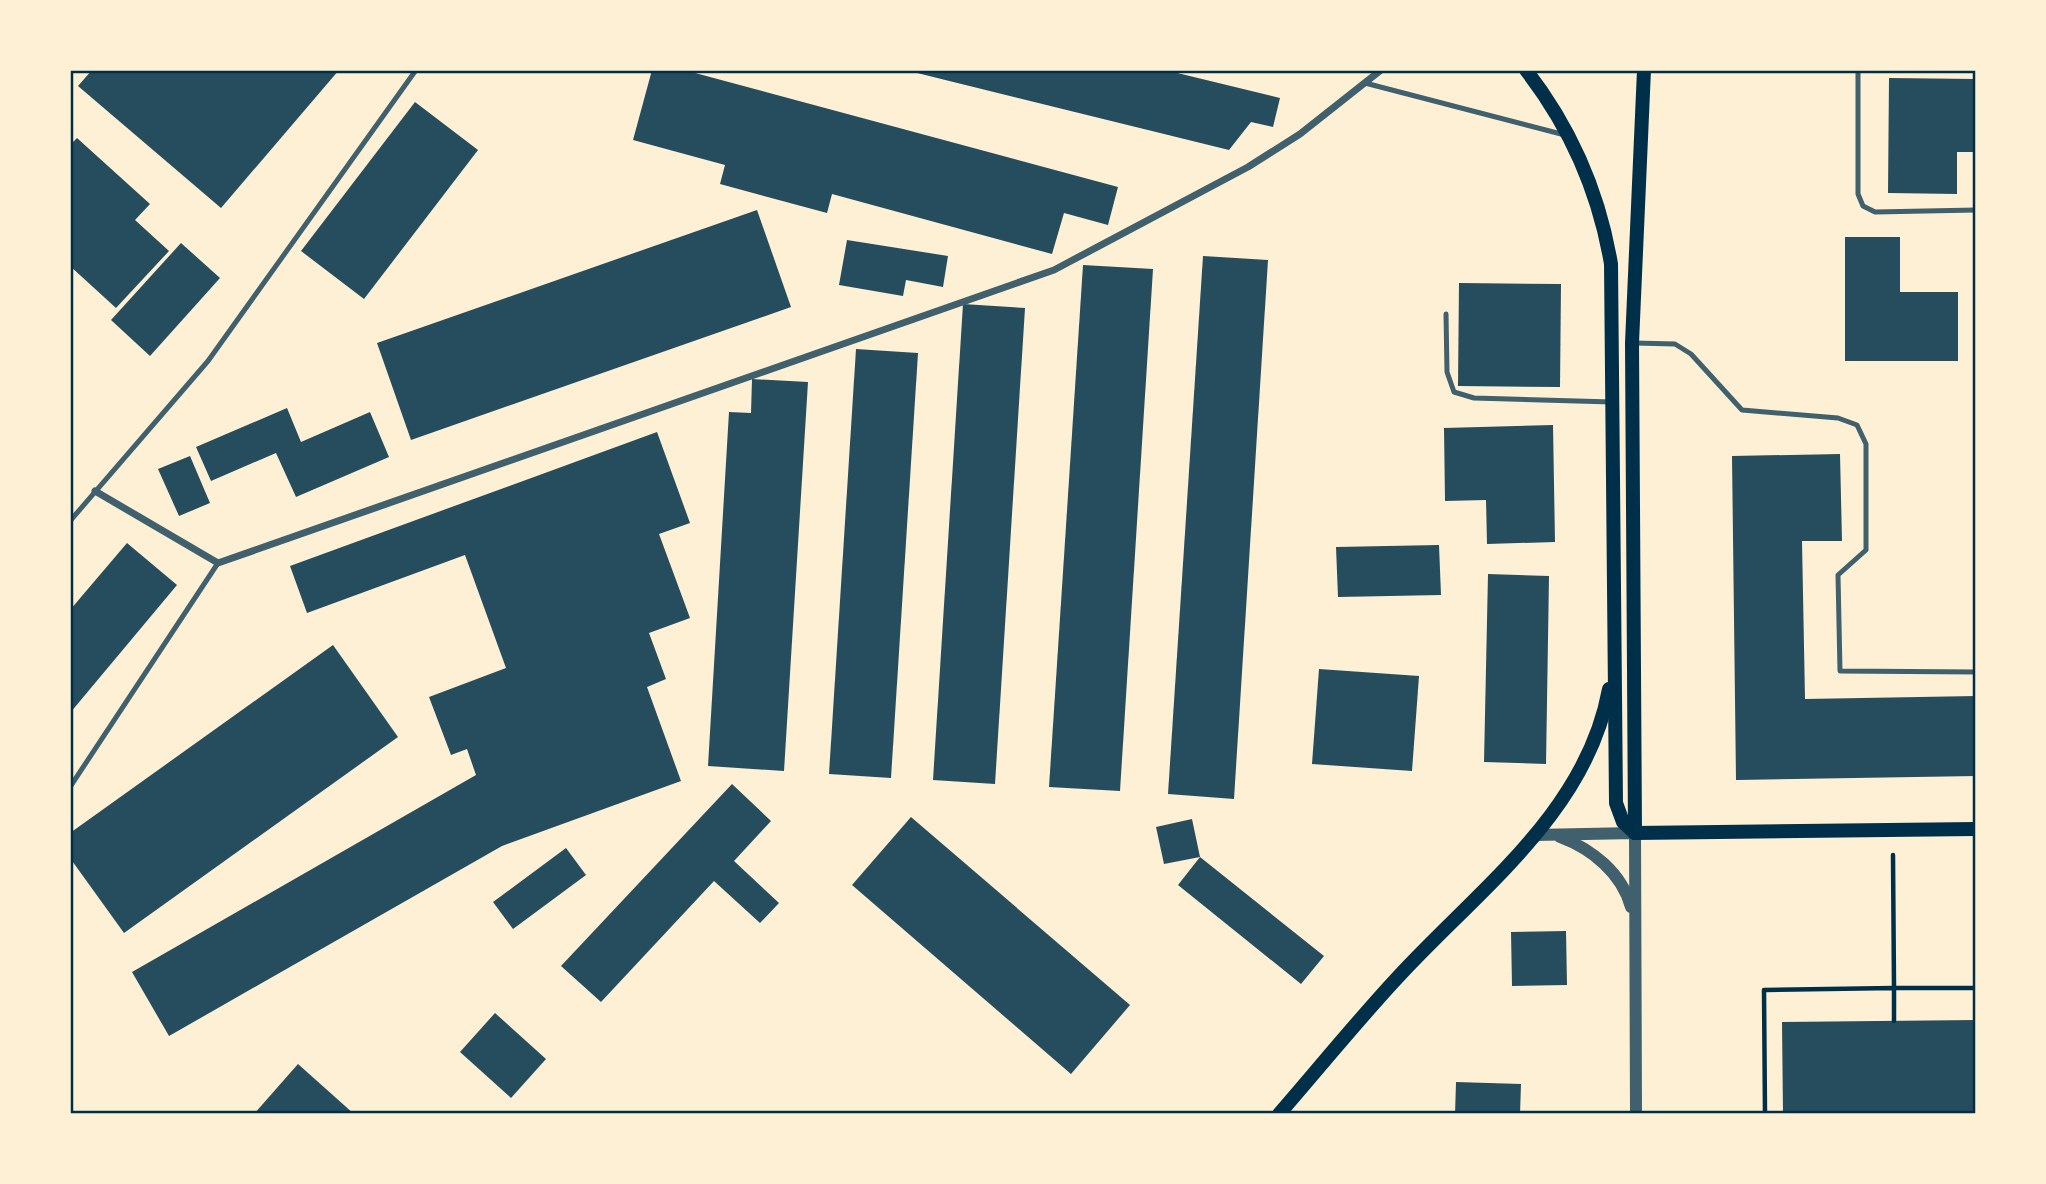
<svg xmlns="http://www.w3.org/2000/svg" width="2046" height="1184" viewBox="0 0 2046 1184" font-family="'Work Sans',sans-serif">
<rect width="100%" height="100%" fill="#fdf0d5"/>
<!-- building -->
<g fill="#264d5e">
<path d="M92,70H339L221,208L78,86Z"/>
<path d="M652,70H684L1118,187L1108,225L1064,213L1052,254L832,194L827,213L720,184L725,165L633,140Z"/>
<path d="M905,70H1165L1280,98L1273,127L1251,122L1229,150Z"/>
<path d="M1889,78L1976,79V152H1957V194L1888,193Z"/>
<path d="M415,102L478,150L364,299L301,251Z"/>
<path d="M77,138L150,204L135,220L169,251L116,308L70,266V145Z"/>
<path d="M757,210L791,307L411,440L377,343Z"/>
<path d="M1845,237H1900V292H1958V361H1845Z"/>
<path d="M847,240L948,256L943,287L906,280L903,296L839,285Z"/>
<path d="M181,243L220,278L150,356L111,320Z"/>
<path d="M1203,256L1268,260L1234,799L1168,794Z"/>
<path d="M1083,265L1153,269L1120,791L1049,787Z"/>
<path d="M1459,283L1561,284L1560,387L1458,386Z"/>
<path d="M963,304L1025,308L995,784L933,780Z"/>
<path d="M856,349L918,353L891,778L829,774Z"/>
<path d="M752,379L808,382L784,771L708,766L729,412L751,413Z"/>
<path d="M287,408L301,442L370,412L389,457L296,497L276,453L211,481L196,447Z"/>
<path d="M1553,425L1555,542L1487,544L1486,500L1445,501L1444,428Z"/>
<path d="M657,432L690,523L659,534L690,618L649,633L666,679L647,687L681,781L502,846L169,1036L132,972L476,775L467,749L451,755L429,697L506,668L465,555L307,613L290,566Z"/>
<path d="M1840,454L1842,541H1802L1805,699L1976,696V776L1736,780L1732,456Z"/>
<path d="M190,456L210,503L179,516L158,469Z"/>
<path d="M127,543L177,585L70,713V610Z"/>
<path d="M1439,545L1441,595L1338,597L1336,547Z"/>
<path d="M1488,574L1549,576L1546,764L1484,762Z"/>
<path d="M333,645L398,737L124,933L70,858V833Z"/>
<path d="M1319,669L1419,676L1412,771L1312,764Z"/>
<path d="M732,784L771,821L734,861L779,903L760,923L714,881L601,1002L561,966Z"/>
<path d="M911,817L1130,1005L1071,1074L852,885Z"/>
<path d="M1192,819L1200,857L1324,956L1301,984L1178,885L1200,857L1164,864L1156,827Z"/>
<path d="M566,848L586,875L513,929L493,902Z"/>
<path d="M1566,931L1567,985L1512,986L1511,932Z"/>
<path d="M495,1013L546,1059L511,1098L460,1052Z"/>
<path d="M1976,1020V1114H1783L1782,1022Z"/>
<path d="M298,1064L354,1114H254Z"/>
<path d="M1456,1082L1521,1084L1520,1114H1455Z"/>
</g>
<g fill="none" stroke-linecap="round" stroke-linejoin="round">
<!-- path -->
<g stroke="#003049" stroke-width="4.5">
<path d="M1893,855L1894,988H1976"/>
<path d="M1765,1114L1764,990L1894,988V1021"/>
</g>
<!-- service -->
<g stroke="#3f606c" stroke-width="5">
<path d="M1858,70V194L1863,206L1875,212L1976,210"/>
<path d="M1365,83L1565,135"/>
<path d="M1446,314L1447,372L1454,392L1474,398L1612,402"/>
<path d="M1634,343L1675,344L1691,354L1742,410L1838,418L1857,425L1866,444V550L1838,575L1840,671L1976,672"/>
<path d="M70,521L208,361L416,70"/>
<path d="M70,787L218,563"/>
</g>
<!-- minor -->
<path stroke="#3f606c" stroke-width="7" d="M95,491L218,563L1054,270L1248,167L1300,134L1381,70"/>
<!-- tertiary -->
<g stroke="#3f606c" stroke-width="12">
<path d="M1535,835L1635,833L1636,1114"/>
<path d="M1560,837C1592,849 1622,873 1631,907"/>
</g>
<!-- secondary -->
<g stroke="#003049" stroke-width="14">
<path d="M1526,70C1571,128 1599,192 1611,264L1616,803L1623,822L1635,833"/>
<path d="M1635,833L1632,343L1644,70"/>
<path d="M1635,833L1976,829"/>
<path d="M1279,1114C1319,1068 1357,1021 1398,977C1478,890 1587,812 1609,689"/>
</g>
</g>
<!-- border -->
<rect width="2046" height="1184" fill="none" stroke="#fdf0d5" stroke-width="144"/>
<rect x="72" y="72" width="1902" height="1040" fill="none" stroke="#003049" stroke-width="2.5"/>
</svg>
